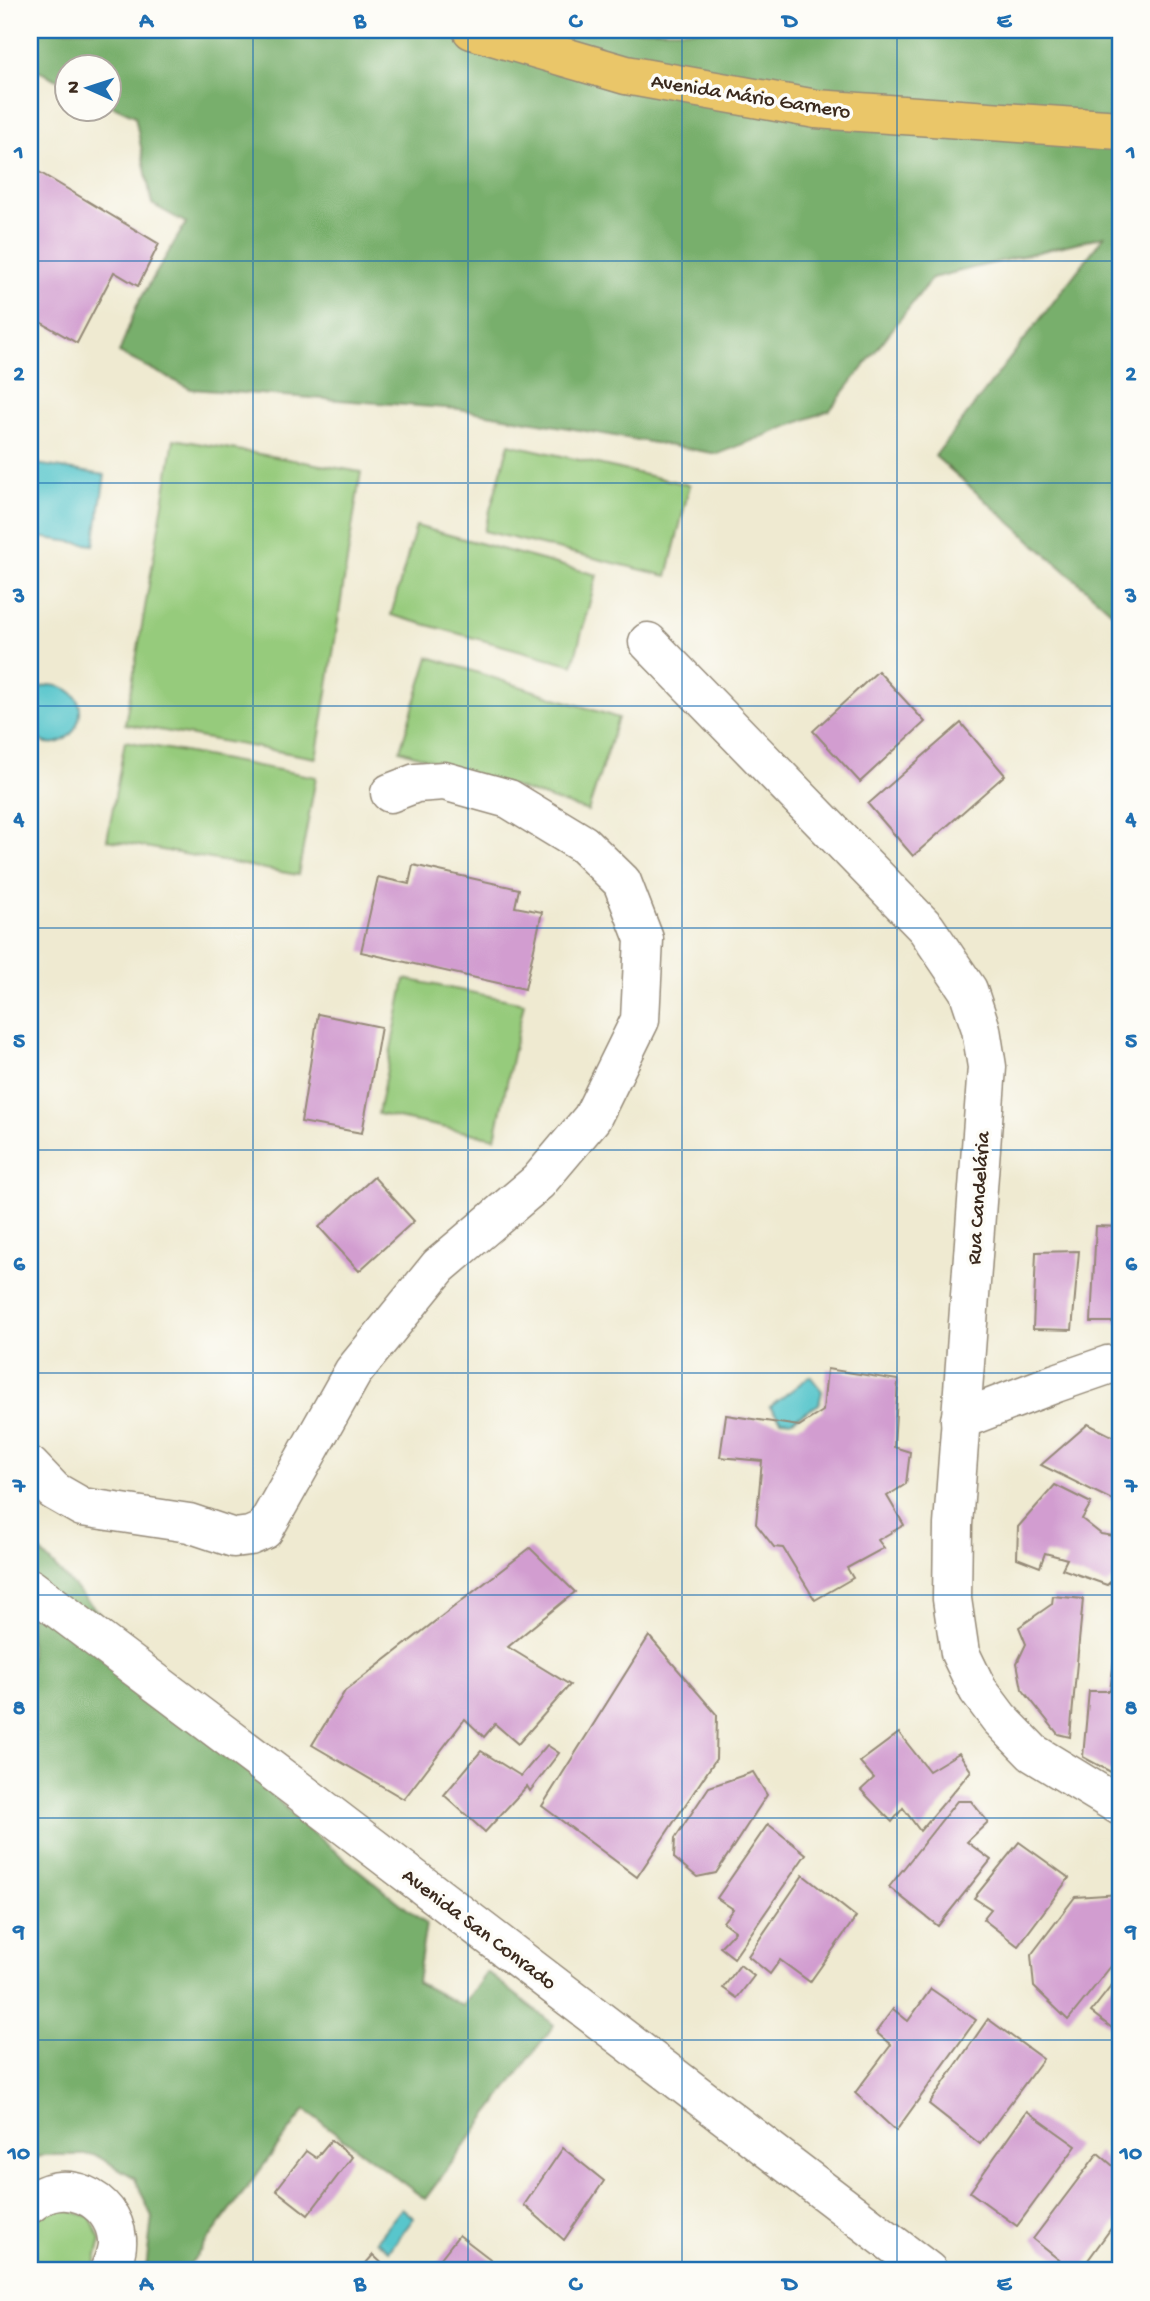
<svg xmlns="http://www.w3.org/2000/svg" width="1150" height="2301" viewBox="0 0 1150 2301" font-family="'Gochi Hand',sans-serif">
<rect width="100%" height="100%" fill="#fdfcf7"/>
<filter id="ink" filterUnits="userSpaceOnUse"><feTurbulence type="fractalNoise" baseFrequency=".0143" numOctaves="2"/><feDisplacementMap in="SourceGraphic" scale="14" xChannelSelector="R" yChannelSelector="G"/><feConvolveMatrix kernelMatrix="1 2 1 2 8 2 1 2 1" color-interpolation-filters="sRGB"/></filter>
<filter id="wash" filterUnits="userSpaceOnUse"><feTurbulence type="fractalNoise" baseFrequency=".00686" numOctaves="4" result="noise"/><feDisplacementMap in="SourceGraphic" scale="28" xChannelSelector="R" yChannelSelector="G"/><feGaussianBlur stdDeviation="1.57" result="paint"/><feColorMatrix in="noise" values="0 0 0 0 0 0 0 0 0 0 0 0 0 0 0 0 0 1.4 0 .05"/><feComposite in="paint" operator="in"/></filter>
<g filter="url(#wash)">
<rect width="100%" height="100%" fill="#efead1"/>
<!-- green -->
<g fill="#96cb7c" stroke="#687a4d" stroke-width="2">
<path d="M174,439L361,472C345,567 333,663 316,758L125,724Z"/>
<path d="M509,444L690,485L667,576L484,531Z"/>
<path d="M416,526L597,575L573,665L391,615Z"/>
<path d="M429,657L618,718L588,811L400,750Z"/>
<path d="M125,741L316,777L298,875L107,840Z"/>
<path d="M405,979L524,1003L495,1138L378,1114Z"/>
<path d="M57,2206L90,2217L101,2239L95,2264L88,2271H37L30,2262V2225L36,2216Z"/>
</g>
<!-- forest -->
<g fill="#78af6c" stroke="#5a6c45" stroke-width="2">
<path d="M30,30H1120V619L935,456L1104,236L932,278L830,410L718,454L459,409L191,389L119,353L137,305L186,223L152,204L135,116L109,104L108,66H66V84L30,67Z"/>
<path d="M30,1541L300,1823L426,1924L417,1982L462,2006L487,1972L554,2025L425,2199L305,2110L185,2271H150L146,2269L152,2217L135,2178L95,2155H43L30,2161Z"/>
</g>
<!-- water -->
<g fill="#58c6cc" stroke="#4a7875" stroke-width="2">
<path d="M30,463L105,475L94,545L30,536Z"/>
<path d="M49,685C111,688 67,774 30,732V696L39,688Z"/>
<path d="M810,1376L822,1391L819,1404L791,1421L781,1420L770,1407Z"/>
<path d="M402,2208L414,2218L389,2251L376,2241Z"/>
</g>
<g id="blocks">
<!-- building -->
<g fill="#d29dd0">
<path d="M39,172L159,244L138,286L114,272L77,343L30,316V187Z"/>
<path d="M878,671L925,722L860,782L813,731Z"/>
<path d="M961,723L1005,775L913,856L868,804Z"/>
<path d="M413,865L519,889L515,907L542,912L525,989L361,952L378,877L409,884Z"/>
<path d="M318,1014L381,1027L362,1133L301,1122Z"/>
<path d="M374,1177L414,1221L359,1271L319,1227Z"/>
<path d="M1096,1226L1120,1227V1322H1091Z"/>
<path d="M1079,1251L1072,1330L1033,1329L1036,1252Z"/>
<path d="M827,1369L898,1380L894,1447L910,1452L906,1484L887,1496L904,1525L878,1540L884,1548L847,1568L853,1578L815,1600L783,1548L774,1547L756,1524L762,1461L720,1457L726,1415L799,1426L823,1411Z"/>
<path d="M1088,1424L1120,1440V1504L1041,1465Z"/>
<path d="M1055,1485L1091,1503L1082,1519L1101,1534L1120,1537V1568L1118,1575L1107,1585L1062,1569L1067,1559L1045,1553L1040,1567L1017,1558L1018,1527Z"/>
<path d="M530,1548L575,1592L508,1647L570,1685L518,1744L495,1724L484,1737L465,1719L404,1799L312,1745L345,1691Z"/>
<path d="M1053,1596L1083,1599L1070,1737L1058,1734L1022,1689L1017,1663L1026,1644L1019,1627L1052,1604Z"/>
<path d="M1119,1624H1120V1777L1083,1757L1089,1691H1110Z"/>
<path d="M649,1636L717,1715L716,1759L637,1877L542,1806Z"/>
<path d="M899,1733L929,1771L959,1753L971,1771L920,1831L903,1808L892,1822L861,1790L874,1778L860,1762Z"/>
<path d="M547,1745L559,1753L530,1791L527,1786L485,1832L444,1795L481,1751L521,1776Z"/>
<path d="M753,1772L767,1795L716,1873L697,1877L674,1858L675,1838L709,1787Z"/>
<path d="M957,1801H971L988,1822L967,1842L991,1860L938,1926L889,1887Z"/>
<path d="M768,1824L806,1854L734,1958L720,1947L735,1931L723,1922L733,1909L717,1898Z"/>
<path d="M1019,1842L1069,1878L1018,1946L983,1919L991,1909L974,1898Z"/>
<path d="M803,1875L856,1917L810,1982L780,1960L770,1974L748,1956Z"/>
<path d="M1120,1894V1955L1068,2020L1034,1987L1031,1955L1075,1897Z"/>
<path d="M740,1965L754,1976L737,1998L723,1988Z"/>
<path d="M1120,1975V2034L1091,2012Z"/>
<path d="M931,1989L976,2020L896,2131L855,2093L891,2045L876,2032L893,2009L908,2021Z"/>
<path d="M988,2019L1043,2059L980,2144L929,2104Z"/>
<path d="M1027,2111L1076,2146L1017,2226L970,2192Z"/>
<path d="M331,2140L352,2157L308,2215L276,2190L306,2151L316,2158Z"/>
<path d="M563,2148L604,2181L564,2240L524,2205Z"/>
<path d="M1098,2153L1120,2172V2216L1080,2271H1073L1033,2239Z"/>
<path d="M459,2235L502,2268L499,2271H447L437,2263Z"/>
<path d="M373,2255L390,2271H359Z"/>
</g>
</g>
</g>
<g filter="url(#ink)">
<use href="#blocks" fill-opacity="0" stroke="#958a78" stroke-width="2"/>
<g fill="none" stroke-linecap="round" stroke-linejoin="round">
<defs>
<g id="minor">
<path d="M648,642L926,928L968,990L981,1029L987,1067L953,1525L952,1599L960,1653L978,1690L999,1718L1033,1753L1120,1806"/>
<path d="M960,1420L1056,1383L1108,1365L1120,1364"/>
<path d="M30,1466L54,1491L82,1507L189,1523L234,1538L250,1536L264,1530L353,1372L439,1266L538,1182L592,1118L640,1020L644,939L622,882L583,844L509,799L444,781L416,783L390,793"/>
<path d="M30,1588L302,1793L928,2271"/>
<path d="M30,2204C62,2175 113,2197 117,2239C118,2251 113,2261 109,2271"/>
</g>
<path id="major" d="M472,30L626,75L816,109L1120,130"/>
</defs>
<!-- minor casing -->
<use href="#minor" stroke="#958a78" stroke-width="41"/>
<!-- major casing -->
<use href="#major" stroke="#958a78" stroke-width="41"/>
<!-- minor -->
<use href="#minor" stroke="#fff" stroke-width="38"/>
<!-- major -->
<use href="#major" stroke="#eac669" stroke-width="38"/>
</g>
</g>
<!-- grid -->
<path fill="none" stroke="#1f6fb2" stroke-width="2" stroke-opacity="0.55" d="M253,30V2271M468,30V2271M682,30V2271M897,30V2271M30,261H1120M30,483H1120M30,706H1120M30,928H1120M30,1150H1120M30,1373H1120M30,1595H1120M30,1818H1120M30,2040H1120"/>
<g text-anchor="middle" stroke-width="7" stroke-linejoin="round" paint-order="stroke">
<!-- street labels -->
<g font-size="21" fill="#3b2a1e" stroke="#fdfcf7">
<text transform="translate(751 95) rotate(9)" y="7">Avenida Mário Garnero</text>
<text transform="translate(977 1198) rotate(-86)" y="7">Rua Candelária</text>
<text transform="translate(480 1928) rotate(37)" y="7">Avenida San Conrado</text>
</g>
</g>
<!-- margin -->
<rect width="1150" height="2301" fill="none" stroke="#fdfcf7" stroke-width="77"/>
<!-- north arrow -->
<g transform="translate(88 88) rotate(273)"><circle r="33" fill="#fdfcf7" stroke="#afa8a0" stroke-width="2"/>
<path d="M0-5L12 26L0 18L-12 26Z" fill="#1f6fb2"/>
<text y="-10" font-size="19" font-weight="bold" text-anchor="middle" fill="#3b2a1e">N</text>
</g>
<rect x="38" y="38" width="1074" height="2224" fill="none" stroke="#1f6fb2" stroke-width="2.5"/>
<g font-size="23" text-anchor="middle" font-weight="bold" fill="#1f6fb2">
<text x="146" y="27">A</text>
<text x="360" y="27">B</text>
<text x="575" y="27">C</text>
<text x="790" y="27">D</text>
<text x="1004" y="27">E</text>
<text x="19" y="158">1</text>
<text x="1131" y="158">1</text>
<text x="19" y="380">2</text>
<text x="1131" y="380">2</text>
<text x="19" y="602">3</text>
<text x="1131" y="602">3</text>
<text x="19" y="825">4</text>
<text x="1131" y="825">4</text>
<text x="19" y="1047">5</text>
<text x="1131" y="1047">5</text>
<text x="19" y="1270">6</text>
<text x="1131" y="1270">6</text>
<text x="19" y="1492">7</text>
<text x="1131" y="1492">7</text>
<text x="19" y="1714">8</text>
<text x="1131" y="1714">8</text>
<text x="19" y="1937">9</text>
<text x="1131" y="1937">9</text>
<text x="19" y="2159">10</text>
<text x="1131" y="2159">10</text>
<text x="146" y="2290">A</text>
<text x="360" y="2290">B</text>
<text x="575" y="2290">C</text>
<text x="790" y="2290">D</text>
<text x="1004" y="2290">E</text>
</g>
</svg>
